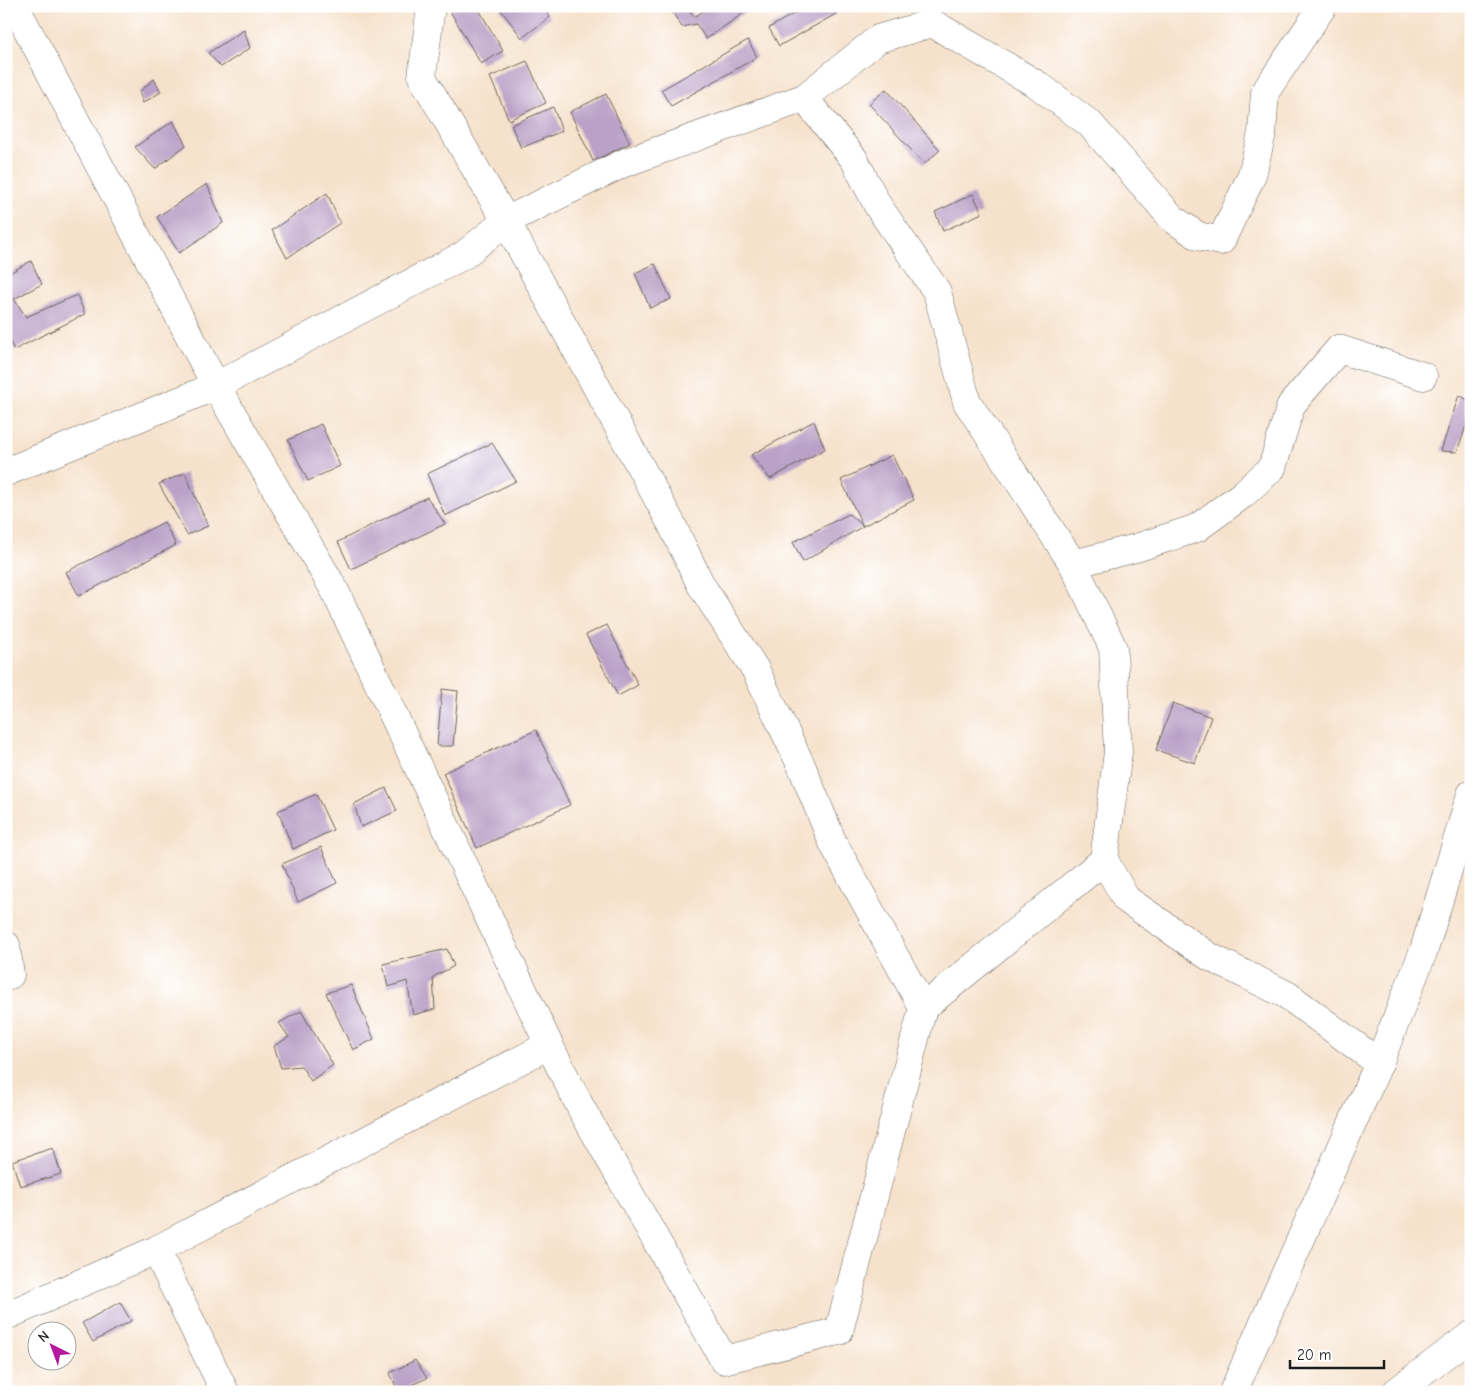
<svg xmlns="http://www.w3.org/2000/svg" width="1477" height="1398" viewBox="0 0 1477 1398" font-family="'Comic Neue',sans-serif">
<rect width="100%" height="100%" fill="#fff"/>
<filter id="ink" filterUnits="userSpaceOnUse"><feTurbulence type="fractalNoise" baseFrequency=".02" numOctaves="2"/><feDisplacementMap in="SourceGraphic" scale="10" xChannelSelector="R" yChannelSelector="G"/><feConvolveMatrix kernelMatrix="1 2 1 2 8 2 1 2 1" color-interpolation-filters="sRGB"/></filter>
<filter id="wash" filterUnits="userSpaceOnUse"><feTurbulence type="fractalNoise" baseFrequency=".0096" numOctaves="4" result="noise"/><feDisplacementMap in="SourceGraphic" scale="20" xChannelSelector="R" yChannelSelector="G"/><feGaussianBlur stdDeviation="1.12" result="paint"/><feColorMatrix in="noise" values="0 0 0 0 0 0 0 0 0 0 0 0 0 0 0 0 0 1.4 0 .05"/><feComposite in="paint" operator="in"/></filter>
<g filter="url(#wash)">
<rect width="100%" height="100%" fill="#f6e2cc"/>
<g id="blocks">
<!-- building -->
<g fill="#baa1c7">
<path d="M459,6H477L503,51L481,64L450,11Z"/>
<path d="M498,6H542L550,17L522,38Z"/>
<path d="M668,6H687L694,17L711,6H754L706,39L696,24L682,27Z"/>
<path d="M807,6H832L836,14L779,46L769,28Z"/>
<path d="M244,30L250,48L221,67L208,53Z"/>
<path d="M748,40L757,57L671,106L661,90Z"/>
<path d="M527,61L546,103L509,120L490,77Z"/>
<path d="M154,79L161,92L143,103L139,92Z"/>
<path d="M886,89L940,150L924,164L869,104Z"/>
<path d="M606,94L630,143L593,161L570,112Z"/>
<path d="M553,107L562,131L521,148L511,125Z"/>
<path d="M173,121L186,145L155,169L135,147Z"/>
<path d="M207,184L223,223L179,253L157,217Z"/>
<path d="M327,193L340,223L287,258L272,230Z"/>
<path d="M973,194L982,213L943,231L935,212Z"/>
<path d="M31,261L42,284L14,299L26,317L77,295L85,314L14,350L6,333V275Z"/>
<path d="M655,264L671,299L650,308L635,273Z"/>
<path d="M1459,395L1471,402V412L1457,452L1441,451Z"/>
<path d="M814,421L825,449L770,479L751,455Z"/>
<path d="M321,424L340,466L308,481L288,440Z"/>
<path d="M492,443L516,481L445,516L427,474Z"/>
<path d="M892,455L914,500L863,526L841,480Z"/>
<path d="M185,473L208,526L187,535L159,484Z"/>
<path d="M427,497L445,524L351,569L338,542Z"/>
<path d="M849,514L863,526L803,562L793,542Z"/>
<path d="M164,522L176,545L79,596L66,572Z"/>
<path d="M607,625L638,685L618,696L586,635Z"/>
<path d="M442,689L458,691L453,746H437Z"/>
<path d="M1173,703L1211,717L1195,763L1156,750Z"/>
<path d="M536,730L570,805L477,848L443,773Z"/>
<path d="M386,788L397,811L361,827L354,804Z"/>
<path d="M316,794L333,830L293,849L278,811Z"/>
<path d="M321,847L337,883L298,902L282,864Z"/>
<path d="M447,949L454,966L433,977L435,1009L413,1015L407,981L388,987L383,964Z"/>
<path d="M351,985L374,1039L353,1050L326,993Z"/>
<path d="M301,1011L333,1065L311,1081L301,1066L281,1068L274,1046L289,1037L279,1023Z"/>
<path d="M53,1148L61,1174L20,1186L12,1161Z"/>
<path d="M120,1302L131,1321L93,1342L82,1323Z"/>
<path d="M415,1360L427,1378L398,1391L390,1373Z"/>
</g>
</g>
</g>
<g filter="url(#ink)">
<use href="#blocks" fill-opacity="0" stroke="#68615a" stroke-width="1"/>
<g fill="none" stroke-linecap="round" stroke-linejoin="round">
<defs>
<g id="street">
<path d="M15,6L216,386L334,589L549,1045L581,1108L724,1360L839,1331L923,1008L833,843L801,765L755,669L701,585L670,521L554,309L506,221L422,77L431,6"/>
<path d="M804,98L854,159L878,206L937,292L967,402L1073,564L1113,648L1118,752L1104,860L1126,899L1210,957L1287,995L1379,1063"/>
<path d="M6,472L216,386L464,255L506,221L624,163L804,98L878,39L932,23L1038,85L1090,124L1173,219L1198,236L1221,241L1252,175L1262,133L1265,92L1323,6"/>
<path d="M1073,564L1136,548L1197,528L1242,495L1272,468L1291,405L1339,349L1423,376"/>
<path d="M6,945L10,975L6,977"/>
<path d="M923,1008L1104,860"/>
<path d="M156,1250L225,1392"/>
<path d="M6,1316L156,1250L549,1045"/>
<path d="M1233,1392L1379,1063L1424,950L1471,794"/>
<path d="M1396,1392L1471,1335"/>
</g>
</defs>
<!-- street casing -->
<use href="#street" stroke="#68615a" stroke-width="29"/>
<!-- street -->
<use href="#street" stroke="#fff" stroke-width="28"/>
</g>
</g>
<!-- margin -->
<rect width="1477" height="1398" fill="none" stroke="#fff" stroke-width="25"/>
<!-- north arrow -->
<g transform="translate(52 1346) rotate(318)"><circle r="24" fill="#ffffff" stroke="#a4a4a4"/>
<path d="M0-4L9 19L0 12L-9 19Z" fill="#b5179e"/>
<text y="-8" font-size="14" font-weight="bold" text-anchor="middle" fill="#1c1c1c">N</text>
</g>
<!-- scale -->
<path d="M1290 1360v8h94v-8" fill="none" stroke="#1c1c1c" stroke-width="2.5"/>
<text x="1297" y="1360" font-size="15" fill="#1c1c1c" stroke="#ffffff" stroke-width="4" paint-order="stroke">20 m</text>
</svg>
